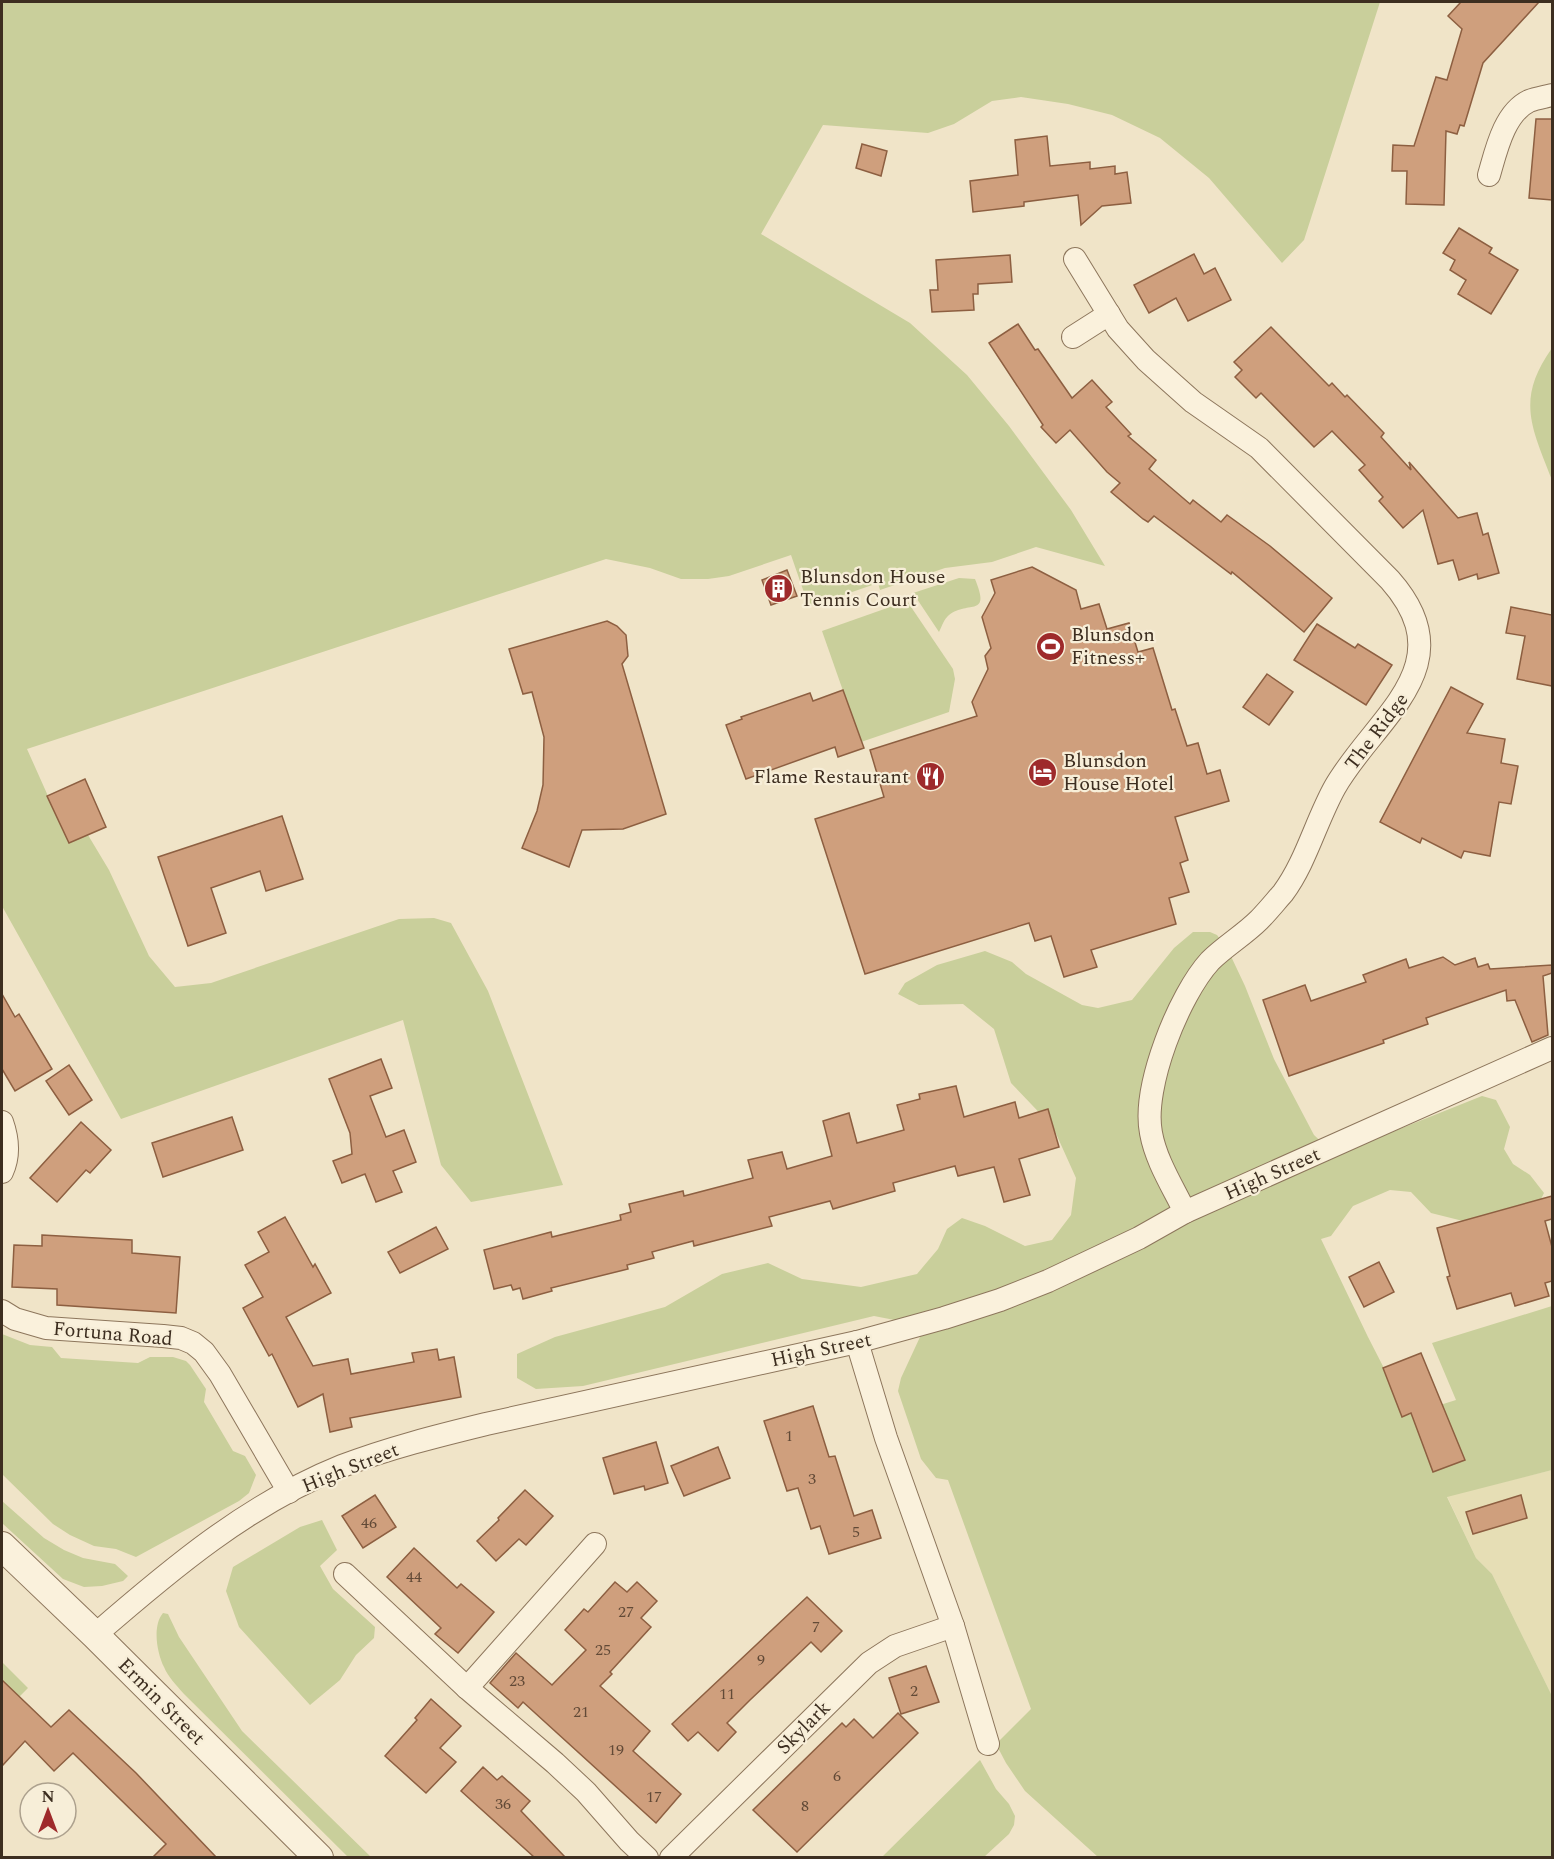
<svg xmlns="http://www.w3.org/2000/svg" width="1554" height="1859" viewBox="0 0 1554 1859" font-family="Spectral,serif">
<rect width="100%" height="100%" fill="#f0e4c8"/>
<!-- farmland -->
<path fill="#e6deb5" d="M1552,1470V1696L1492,1574L1476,1558L1447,1496Z"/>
<!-- green -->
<g fill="#c9cf9b">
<path d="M2,2H1380L1304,240L1282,263L1209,178L1160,138L1112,115L1068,104L1021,97L992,101L954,124L928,133L823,125L761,234L910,323L967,375L1009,426L1071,510L1105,566L1036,547L992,562L945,568L880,590L878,583L809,607L791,555L729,576L708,579H681L650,568L606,559L27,749L69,843L88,835L109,870L149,956L175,987L211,983L399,919L434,918L451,923L488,991L563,1185L471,1202L441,1165L403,1020L121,1119L2,906Z"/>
<path d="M1552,348V480C1531,426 1516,399 1552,348Z"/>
<path d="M959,578L975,579C991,618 969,600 949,615C944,619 942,626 939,632L913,593Z"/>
<path d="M907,601L953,669L955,679L949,712L861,742L822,631Z"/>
<path d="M1193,932H1210L1217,935L1228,950L1245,986L1274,1059L1314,1135L1331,1151L1347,1150L1482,1096L1496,1100L1510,1127L1504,1149L1513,1164L1530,1175L1544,1193L1538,1205L1463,1221L1431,1213L1411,1192L1390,1190L1353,1206L1331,1236L1321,1239L1368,1337L1408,1415L1456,1400L1432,1343L1552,1306V1470L1447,1497L1476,1558L1492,1574L1552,1696V1857H1098L1025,1791L1006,1763L996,1744L1031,1709L948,1480L936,1478L921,1459L898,1391L901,1378L920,1337L910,1323L874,1316L583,1386L536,1389L517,1378V1354L555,1337L665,1307L722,1274L768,1263L802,1279L861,1287L917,1274L938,1249L947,1229L962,1218L985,1226L1025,1246L1052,1240L1071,1215L1076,1178L1053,1127L1011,1083L994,1029L963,1004L919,1005L898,994L905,983L937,965L985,951L1012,962L1026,974L1082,1005L1098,1008L1132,1000L1174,948Z"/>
<path d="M2,1334L30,1345L52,1347L61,1358L138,1363L150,1357H173L186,1361L190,1365L206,1389L204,1402L233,1451L245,1456L256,1475L249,1493L239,1501L136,1557L116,1549L94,1546L70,1535L53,1524L2,1474Z"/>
<path d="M2,1501L44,1538L64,1550L83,1558L115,1564L128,1576L123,1581L102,1586L84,1587L63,1579L2,1523Z"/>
<path d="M322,1520L337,1550L320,1566L333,1589L375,1627L374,1638L356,1655L340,1680L310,1705L239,1627L226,1591L233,1567L300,1527Z"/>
<path d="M163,1613L168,1614L179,1637L242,1731L371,1857H348L184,1694C177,1686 168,1677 164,1667C157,1653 152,1626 163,1613Z"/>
<path d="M2,1662L28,1688L19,1697L10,1689L2,1697Z"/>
<path d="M980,1760L996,1789L1009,1804L1015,1816L1014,1825L1009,1834L984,1857H882Z"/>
</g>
<!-- building -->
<g fill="#cf9f7d" stroke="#8d5f41" stroke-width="1.5">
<path d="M1461,2H1539L1483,63L1464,126L1460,125L1457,134L1446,131L1444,205L1406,204L1407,171H1392L1393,145L1414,146L1436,77L1447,80L1462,29L1448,16Z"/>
<path d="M1536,119H1552V200L1529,198Z"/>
<path d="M1047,136L1050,166L1090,162V169L1115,166V174L1127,172L1131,203L1102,206L1081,225L1078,195L1024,202V206L973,212L970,181L1018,175L1015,140Z"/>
<path d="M862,144L887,151L881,176L856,168Z"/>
<path d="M1459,228L1492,248L1489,253L1518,270L1491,314L1458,294L1466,280L1450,270L1455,260L1443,253Z"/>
<path d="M1194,254L1204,274L1215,268L1231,300L1188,321L1176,298L1149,313L1134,285Z"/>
<path d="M1010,255L1012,282L978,284V294H973L974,310L932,312L930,290H938L936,260Z"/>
<path d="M1018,324L1035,350L1038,349L1072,398L1092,380L1112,402L1106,407L1131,434L1128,436L1156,460L1149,469L1190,504L1193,500L1221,522L1227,515L1270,546L1332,598L1304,632L1232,572L1231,574L1154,516L1148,522L1143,519L1111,492L1120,483L1107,472L1070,430L1056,443L1041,427L1043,425L989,343Z"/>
<path d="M1271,327L1329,386L1332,383L1345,397L1347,395L1384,433L1381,437L1411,470L1409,462L1458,518L1477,513L1483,535L1488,533L1499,573L1478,579L1477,574L1459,580L1453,560L1438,564L1423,510L1403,528L1379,501L1383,497L1359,470L1365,465L1332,431L1314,447L1261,393L1256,398L1235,377L1242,370L1234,362Z"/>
<path d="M1032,567L1076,590L1081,609L1099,604L1107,629L1129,623L1138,652L1153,648L1172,710L1175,709L1187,746L1198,743L1207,774L1220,770L1229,801L1175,817L1188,860L1180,863L1189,892L1169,898L1176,924L1091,950L1097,967L1064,977L1051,936L1035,941L1029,923L865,974L815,819L884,797L870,750L977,716L972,702L988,669L985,656L991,648L982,617L995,593L991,580Z"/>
<path d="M787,570L797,596L771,605L762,580Z"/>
<path d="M1511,607L1552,615V686L1517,679L1525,636L1506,633Z"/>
<path d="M607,621L617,626L626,635L628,656L622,664L666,814L623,829L582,830L569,867L522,848L537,811L543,785L544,737L532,692L523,694L509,649Z"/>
<path d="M1317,624L1355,648L1358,644L1392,665L1366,705L1294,660Z"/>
<path d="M1267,674L1293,692L1269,725L1243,707Z"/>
<path d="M1451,687L1483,704L1467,733L1505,739L1501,763L1518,766L1511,804L1499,802L1490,856L1464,851L1461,858L1422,838L1420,843L1380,822Z"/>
<path d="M843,690L864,748L838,757L835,747L746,779L726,725L742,719L741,717L810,693L813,701Z"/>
<path d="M85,779L106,827L69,843L47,796Z"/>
<path d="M282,816L303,879L266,891L260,871L211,888L226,933L188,946L158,857Z"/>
<path d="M1443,957L1455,965L1475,958L1478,967L1488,964L1490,969L1552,965V973L1543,976L1548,1035L1532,1042L1515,1000L1507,1001L1506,990L1426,1018L1428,1024L1383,1040L1384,1043L1289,1076L1263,1000L1305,985L1311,1001L1366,982L1363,975L1406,959L1409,968Z"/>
<path d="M2,994L15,1017L19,1014L52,1069L15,1091L2,1069Z"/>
<path d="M381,1059L392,1088L370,1096L386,1137L404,1130L416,1162L393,1171L402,1192L376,1202L365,1174L342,1183L333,1161L352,1154L350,1133L329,1079Z"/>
<path d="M69,1065L92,1100L69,1115L46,1081Z"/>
<path d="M956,1086L964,1117L1015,1102L1019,1118L1048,1109L1059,1147L1019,1159L1030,1195L1004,1202L994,1167L958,1176L955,1166L893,1183L895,1191L833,1209L830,1201L769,1217L772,1226L694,1246L693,1241L652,1252L654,1258L627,1265L628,1269L551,1288L552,1291L523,1299L520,1288L513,1290L511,1285L494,1289L484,1250L551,1232L552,1237L621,1220L620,1215L631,1212L629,1204L683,1191L684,1196L753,1178L748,1160L782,1152L787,1169L832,1156L823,1121L849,1113L857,1143L904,1130L897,1105L920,1099L919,1094Z"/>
<path d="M232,1117L243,1150L163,1177L152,1143Z"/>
<path d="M81,1122L111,1150L90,1173L86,1170L57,1202L30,1178Z"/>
<path d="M1552,1196V1219L1545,1221L1552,1247V1281L1545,1283L1549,1296L1515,1306L1511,1293L1457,1309L1447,1277L1450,1276L1437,1228Z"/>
<path d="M285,1217L313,1267L315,1264L331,1293L286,1317L313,1366L348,1359L351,1374L414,1362L412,1353L437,1349L439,1360L454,1357L461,1397L350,1418L352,1427L330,1432L323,1394L298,1407L272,1354L269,1356L243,1308L263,1297L245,1265L269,1252L258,1232Z"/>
<path d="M436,1227L448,1249L400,1273L388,1252Z"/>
<path d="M42,1235L132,1240V1253L180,1257L176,1313L57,1305V1289L12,1287L14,1245L42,1246Z"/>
<path d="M1379,1262L1394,1292L1364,1307L1349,1277Z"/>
<path d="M1421,1353L1465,1460L1433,1472L1411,1413L1402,1417L1383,1368Z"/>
<path d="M813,1406L829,1457L835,1456L854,1516L872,1510L881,1538L829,1554L820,1526L811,1529L798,1488L787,1491L764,1421Z"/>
<path d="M656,1442L668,1483L645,1490L644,1486L614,1494L603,1458Z"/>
<path d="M718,1447L730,1478L684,1496L671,1466Z"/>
<path d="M525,1490L553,1516L526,1545L519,1539L496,1561L477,1541L499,1520L498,1518Z"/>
<path d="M375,1495L396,1527L363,1548L342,1516Z"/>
<path d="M1521,1495L1527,1518L1473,1534L1466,1512Z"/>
<path d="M414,1548L457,1588L461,1584L494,1612L458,1653L435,1634L441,1628L387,1577Z"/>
<path d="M615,1582L627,1592L637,1582L657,1601L641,1618L651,1627L610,1672L612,1674L600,1686L650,1731L633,1751L681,1794L656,1823L523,1702L518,1708L490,1683L516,1653L552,1685L586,1650L565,1630L584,1609L588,1612Z"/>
<path d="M807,1597L842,1631L821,1652L811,1642L750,1700L727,1723L736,1732L718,1751L698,1732L688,1741L672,1724Z"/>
<path d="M926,1666L939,1702L901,1714L889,1678Z"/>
<path d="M2,1680L51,1727L69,1710L136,1773L216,1857H153L166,1844L73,1753L54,1771L25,1741L2,1766Z"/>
<path d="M431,1699L461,1726L440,1748L456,1762L426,1793L385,1756L417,1720L415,1718Z"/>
<path d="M898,1713L918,1733L797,1852L753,1810L842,1723L846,1727L854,1719L873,1738Z"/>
<path d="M483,1767L497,1780L502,1776L530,1801L521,1811L565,1857H534L461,1791Z"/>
</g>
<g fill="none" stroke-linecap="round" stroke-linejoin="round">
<defs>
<g id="minor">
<path d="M1489,175C1496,151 1504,113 1529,101C1537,98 1545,97 1552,95"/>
<path d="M1075,259L1118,329L1146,360L1193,402L1259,448L1390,580C1466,666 1375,717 1335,787C1316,821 1306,862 1283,893C1275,902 1267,912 1259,920C1244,935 1225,946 1210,961C1179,995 1142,1087 1151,1133C1156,1161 1173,1187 1185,1212"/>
<path d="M1073,337L1109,314"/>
<path d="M2,1122C8,1139 10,1155 2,1172"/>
<path d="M2,1311L15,1319L46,1328L163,1336L181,1338L193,1343L204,1352L220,1374L289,1492"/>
<path d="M857,1342L886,1438L953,1626L988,1744"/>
<path d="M345,1574L467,1688L555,1763L586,1792L629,1841L647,1858"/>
<path d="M95,1635C171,1569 248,1504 342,1466C389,1448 437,1436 486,1424L857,1342L944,1318L1000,1300L1048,1281L1139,1238L1185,1212L1552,1048"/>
<path d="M467,1688L595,1544"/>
<path d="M671,1858L869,1663L895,1646L953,1626"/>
</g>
<path id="tertiary" d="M2,1546L95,1635L319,1858"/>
</defs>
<!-- minor casing -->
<use href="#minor" stroke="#8d765c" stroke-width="24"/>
<!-- tertiary casing -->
<use href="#tertiary" stroke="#8d765c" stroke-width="30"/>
<!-- minor -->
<use href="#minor" stroke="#faf1dc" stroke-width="22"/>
<!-- tertiary -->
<use href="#tertiary" stroke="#faf1dc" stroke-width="28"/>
</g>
<!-- icons -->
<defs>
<symbol id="building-disc" viewBox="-11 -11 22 22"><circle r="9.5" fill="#9e2a2b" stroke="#f7eed8"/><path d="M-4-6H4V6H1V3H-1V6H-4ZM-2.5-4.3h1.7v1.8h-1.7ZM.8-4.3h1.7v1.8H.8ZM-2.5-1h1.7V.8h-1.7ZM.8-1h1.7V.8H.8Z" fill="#fff"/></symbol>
<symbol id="stadium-disc" viewBox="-11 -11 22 22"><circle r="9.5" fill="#9e2a2b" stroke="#f7eed8"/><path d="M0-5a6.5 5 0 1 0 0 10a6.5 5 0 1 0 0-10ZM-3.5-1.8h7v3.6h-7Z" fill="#fff"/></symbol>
<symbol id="hotel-disc" viewBox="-11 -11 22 22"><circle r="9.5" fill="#9e2a2b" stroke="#f7eed8"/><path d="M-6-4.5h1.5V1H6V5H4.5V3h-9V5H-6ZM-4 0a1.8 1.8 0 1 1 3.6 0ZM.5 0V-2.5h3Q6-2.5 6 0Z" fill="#fff"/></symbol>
<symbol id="restaurant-disc" viewBox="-11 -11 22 22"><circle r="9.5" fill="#9e2a2b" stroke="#f7eed8"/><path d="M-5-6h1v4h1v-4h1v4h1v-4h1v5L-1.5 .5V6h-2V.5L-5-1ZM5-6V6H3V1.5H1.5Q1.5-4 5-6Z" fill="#fff"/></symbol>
</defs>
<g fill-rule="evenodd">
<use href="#building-disc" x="762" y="572" width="33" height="33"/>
<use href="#stadium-disc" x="1034" y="630" width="33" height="33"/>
<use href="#hotel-disc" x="1026" y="756" width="33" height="33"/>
<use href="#restaurant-disc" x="914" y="760" width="33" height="33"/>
</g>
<g text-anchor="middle" stroke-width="4.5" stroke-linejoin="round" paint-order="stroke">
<!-- number labels -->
<g font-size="16" fill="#624a37">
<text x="789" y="1441">1</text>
<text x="812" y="1484">3</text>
<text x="369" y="1528">46</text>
<text x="856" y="1537">5</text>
<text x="414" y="1582">44</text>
<text x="626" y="1617">27</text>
<text x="816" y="1632">7</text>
<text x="603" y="1655">25</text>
<text x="761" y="1665">9</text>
<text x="517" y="1686">23</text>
<text x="914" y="1696">2</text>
<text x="727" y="1699">11</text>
<text x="581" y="1717">21</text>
<text x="616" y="1755">19</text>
<text x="837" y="1781">6</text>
<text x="654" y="1802">17</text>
<text x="503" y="1809">36</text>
<text x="805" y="1811">8</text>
</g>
<!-- poi labels -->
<g font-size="20" fill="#3d2e20" stroke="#f7eed8" text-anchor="start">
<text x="800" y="583">Blunsdon House<tspan x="800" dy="23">Tennis Court</tspan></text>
<text x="1071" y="641">Blunsdon<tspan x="1071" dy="23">Fitness+</tspan></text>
<text x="1063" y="767">Blunsdon<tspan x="1063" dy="23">House Hotel</tspan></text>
<text x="909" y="783" text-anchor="end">Flame Restaurant</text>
</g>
<!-- street labels -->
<g font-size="20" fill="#3d2e20" stroke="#f7eed8">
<text transform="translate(1376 731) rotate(-53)" y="7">The Ridge</text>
<text transform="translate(1272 1173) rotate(-24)" y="7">High Street</text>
<text transform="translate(113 1333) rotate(5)" y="7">Fortuna Road</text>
<text transform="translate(821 1349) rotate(-12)" y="7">High Street</text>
<text transform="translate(350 1467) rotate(-22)" y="7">High Street</text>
<text transform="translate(162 1701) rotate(45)" y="7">Ermin Street</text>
<text transform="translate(803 1727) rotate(-45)" y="7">Skylark</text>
</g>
</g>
<!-- border -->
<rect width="1554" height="1859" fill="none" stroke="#3d2e20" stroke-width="6"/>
<!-- north arrow -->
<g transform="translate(48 1811)"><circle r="28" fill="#f7eed8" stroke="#ada18e" stroke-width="1.5"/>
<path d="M0-4.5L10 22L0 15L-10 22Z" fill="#9e2a2b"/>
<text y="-9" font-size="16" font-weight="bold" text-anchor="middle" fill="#3d2e20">N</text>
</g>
</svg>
